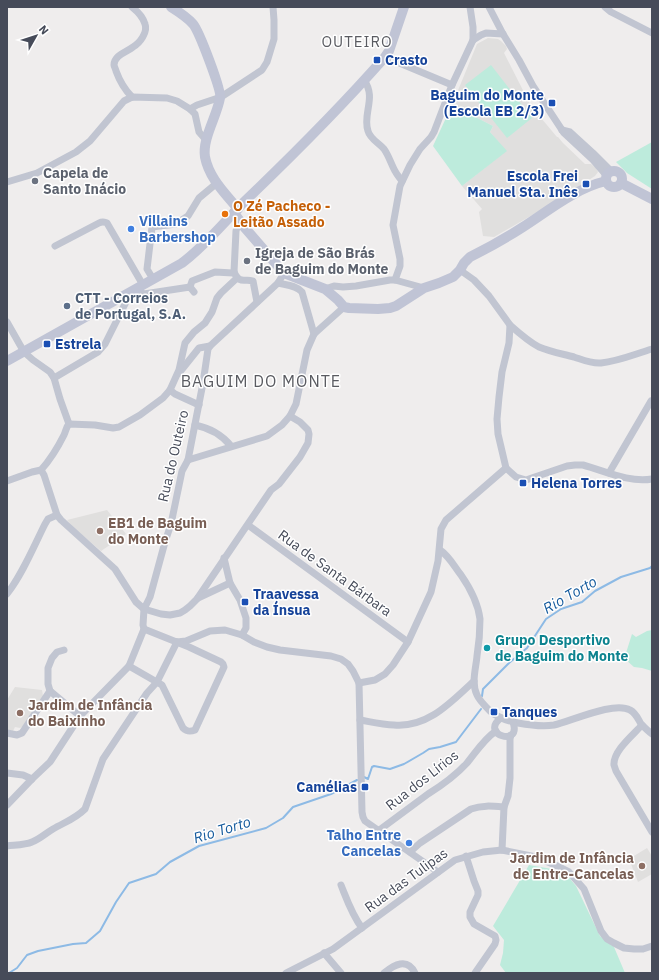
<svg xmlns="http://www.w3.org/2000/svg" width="659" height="980" viewBox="0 0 659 980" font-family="'IBM Plex Sans',sans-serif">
<rect width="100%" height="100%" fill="#efeded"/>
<!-- education -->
<g fill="#e0dfde">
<path d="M488,38L498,39L501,41L506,46L507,49L504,53L531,106L557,137H558L563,143L585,164H591L596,168L598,172L595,176L541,210L494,237L483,236L479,212L482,209L462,186L506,151L490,132L493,126L452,105L477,44Z"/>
<path d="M107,510L126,534L101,551L74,528L67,520Z"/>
<path d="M15,687L42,690L43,696L23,726L20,728L15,727L13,731L7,730V700Z"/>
<path d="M647,848L652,856V874L638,882L629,859Z"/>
</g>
<!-- green -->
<g fill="#bdebdc">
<path d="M491,65L532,118L507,138L465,85Z"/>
<path d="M452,105L493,126L490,132L507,151L462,186L433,146Z"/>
<path d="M652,142V189L627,173L616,162Z"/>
<path d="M652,630V671L642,668L634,667L626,660V653L632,634L636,637L647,631Z"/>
<path d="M529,865L552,869L566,874L576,886L600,936L614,947L625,973H506L500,965L503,953L504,940L493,926Z"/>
</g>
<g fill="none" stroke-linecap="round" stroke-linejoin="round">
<!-- stream -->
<g stroke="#8dbae5" stroke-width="2">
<path d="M482,696L483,689L509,663L527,648L546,619L561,609L582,602L595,591L621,577L650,568L652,566"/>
<path d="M364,777L368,779L372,767L374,766L390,769L404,764L423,753L429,749L440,747L456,742L481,709"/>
<path d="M9,973L17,968L27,955L38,951L73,944L86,943L100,931L116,902L129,883L156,874L170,862L199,846L266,828L283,818L293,807L331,794L357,780"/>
</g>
<!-- street -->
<g stroke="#c1c5d1" stroke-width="7">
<path d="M132,7C137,11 143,17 145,24C148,32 140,43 133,47C127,52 114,55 114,65C114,66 116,70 116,71C120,82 124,89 132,97"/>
<path d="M470,7L473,27V40"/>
<path d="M489,7L503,34L519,60L533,86L564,133L593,160L606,175"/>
<path d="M605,7L611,12L652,33"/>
<path d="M385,57L452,85"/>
<path d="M364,80C377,98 362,114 368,131C370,139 379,143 384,149C389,156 391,164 395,171C397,175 400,178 402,181"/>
<path d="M190,109L197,105L221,97L262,70L267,62L274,39V20L273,7"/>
<path d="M562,130L570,132L593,153L611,171"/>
<path d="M7,182L37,173L76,152L90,141L124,101L132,97L167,98L177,101L190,109L195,114L199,132L206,140"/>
<path d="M239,221L236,231L234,272C240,285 244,278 253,281L257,302"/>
<path d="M55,246L99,223C103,221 104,222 107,223L143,285"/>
<path d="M460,270L474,280L489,296L510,325L509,343L502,372L499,397L497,419L498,434L506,468L516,477L526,480L567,466L575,465H583C605,471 629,483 652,479"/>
<path d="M153,279L147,269L152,227L176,224L188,216L199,198L217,183"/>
<path d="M395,280L400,266V259L393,225L400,186L410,165L420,149L431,137L434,132L452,85L473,40L481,35L486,33L503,34"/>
<path d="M278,283C286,285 296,285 302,292L314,334"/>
<path d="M190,287L192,281L215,272L233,273L234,272"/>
<path d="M135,289L144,294L190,287L194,292"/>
<path d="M325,289L334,286L343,287L356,286L390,280H395L424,288"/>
<path d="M7,322L24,352L33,360L50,372L54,378L60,399L69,424"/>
<path d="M510,325C519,333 528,341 539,347C551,352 563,354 574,357C583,360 592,364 601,363C619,361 635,354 652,349"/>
<path d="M179,373L199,348L210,346"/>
<path d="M54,378L98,352L105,344L125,304L127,294"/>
<path d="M170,390L175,394L199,405"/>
<path d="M195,425C210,428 222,435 231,446"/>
<path d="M188,460L267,436L282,425L290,416L296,404L307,350L314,334L344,307"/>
<path d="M41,470L44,475L57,515L61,520L115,569L136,602L144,609L161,614L170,615L180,613L185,610L190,606L197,599L271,490L279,484L300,457L308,443L309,434L308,430L300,422L290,416"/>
<path d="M609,473L651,401"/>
<path d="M7,481L32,472L41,470C50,460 58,447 64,435C66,431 66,427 69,424L95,425L113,428L119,427L140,415L163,398L170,390L179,370L185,343L194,332L205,323L212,312L217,298L221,293L237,278"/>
<path d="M248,525L408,642"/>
<path d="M440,550C449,556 454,566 461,575C470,588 478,603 480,619C480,631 479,644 477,656C476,668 471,683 477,695C479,700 486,707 490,711C498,718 508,721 518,723C529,725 542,727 554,725C572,721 614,701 630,710C636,713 638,719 641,724C644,727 648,731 652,734"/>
<path d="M224,558L230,583L240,600L246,618V628L242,635"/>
<path d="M7,594C23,573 33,548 45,524L48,519L57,515"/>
<path d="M198,598L230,583"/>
<path d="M177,642L186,641L210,631L225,630L242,635L254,642L267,647L280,650L331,656L341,659L348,664L353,671L359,683L362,812L363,817L365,821L438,872"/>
<path d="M64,650L57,652L52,658L48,668V684L50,691L80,716"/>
<path d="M129,666L162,685L183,728C187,732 190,732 195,730L224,667L223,664L221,662L189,647L144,629"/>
<path d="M359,683L375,680L385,674L393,665L408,642L431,592L438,561L441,529L446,520L506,468"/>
<path d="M501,718C479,734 522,748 513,722"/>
<path d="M360,720C371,722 383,725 394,725C428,728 451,702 474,681"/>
<path d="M642,725C633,735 613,751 614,765C614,765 616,771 616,771L652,832"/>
<path d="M7,733L17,735L22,733L50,691"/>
<path d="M7,773L23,775L32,779"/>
<path d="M7,805L32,779L50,762L80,716L129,666L144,629L143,625L144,609L150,597L165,542L171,524L182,471L188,460L203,383L208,349L210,346L278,283L284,273"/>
<path d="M378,831L428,794C441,786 457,774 467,763C476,752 484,739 496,731"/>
<path d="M7,846C15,845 25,845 32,842C40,839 46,833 53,829C65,822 75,819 85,809L103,759L147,693L157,682L177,642"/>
<path d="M502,850L504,807L508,796L510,778V739L511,735"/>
<path d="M410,852L420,843L471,809C482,805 492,806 504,807"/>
<path d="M466,856L474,881L478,891V895L470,912V917L474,924L495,936L496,940L495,944L475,973"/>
<path d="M341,885C347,900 352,915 362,928"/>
<path d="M324,953L341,973"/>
<path d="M286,973L333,949L455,860L483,852L502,850L536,857L555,865L569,872L584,889L601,931L607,939L614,943L624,948L634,949H643L652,946"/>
<path d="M384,973C394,965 407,957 415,973"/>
</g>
<!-- secondary -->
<g stroke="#c0c4d5" stroke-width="10">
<path d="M171,7C179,12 187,17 193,24C199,31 222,91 220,98C217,116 202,139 205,157C209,178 225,193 238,209"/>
<circle cx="614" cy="179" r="8"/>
<path d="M621,183L652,199"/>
<path d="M234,213L245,228L284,273L325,289L338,300L344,307L349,308L378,309L390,308L396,306L424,288L439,283L453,277L460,270L464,263L470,257C488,248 506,238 523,227C548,211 576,188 606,181"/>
<path d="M7,361L182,263C206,245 224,222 245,201C293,155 341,107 385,57L389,51L404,7"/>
</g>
</g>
<!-- markers -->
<g fill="#1a4fb4" stroke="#fff" stroke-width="1.5">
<rect x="373" y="56" width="8" height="8" rx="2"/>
<rect x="548" y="99" width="8" height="8" rx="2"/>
<rect x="582" y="180" width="8" height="8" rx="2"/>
<rect x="43" y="340" width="8" height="8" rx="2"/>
<rect x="519" y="479" width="8" height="8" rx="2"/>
<rect x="241" y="598" width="8" height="8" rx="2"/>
<rect x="490" y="708" width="8" height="8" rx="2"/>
<rect x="361" y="783" width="8" height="8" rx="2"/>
</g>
<g fill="#6b7280" stroke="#fff" stroke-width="1.5">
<circle cx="35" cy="181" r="4"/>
<circle cx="247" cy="261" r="4"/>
</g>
<circle fill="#e8710a" stroke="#fff" stroke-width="1.5" cx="225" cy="214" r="4"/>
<g fill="#3f7fe0" stroke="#fff" stroke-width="1.5">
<circle cx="131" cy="229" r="4"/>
<circle cx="409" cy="843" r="4"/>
</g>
<circle fill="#5c6f8a" stroke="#fff" stroke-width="1.5" cx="67" cy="306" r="4"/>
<g fill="#8d6e63" stroke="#fff" stroke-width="1.5">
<circle cx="100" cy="531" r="4"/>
<circle cx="20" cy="713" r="4"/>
<circle cx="642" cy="866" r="4"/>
</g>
<circle fill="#0f9aa8" stroke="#fff" stroke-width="1.5" cx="487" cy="648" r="4"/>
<g text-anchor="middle" stroke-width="3" stroke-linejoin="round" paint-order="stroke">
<!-- transit labels -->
<g font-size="14" font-weight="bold" fill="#164399" stroke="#fff" text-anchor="start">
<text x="385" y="65">Crasto</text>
<text x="544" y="100" text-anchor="end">Baguim do Monte<tspan x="544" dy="16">(Escola EB 2/3)</tspan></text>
<text x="578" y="181" text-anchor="end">Escola Frei<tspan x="578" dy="16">Manuel Sta. Inês</tspan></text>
<text x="55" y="349">Estrela</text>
<text x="531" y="488">Helena Torres</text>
<text x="253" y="599">Traavessa<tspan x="253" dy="16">da Ínsua</tspan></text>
<text x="502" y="717">Tanques</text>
<text x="357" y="792" text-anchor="end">Camélias</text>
</g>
<!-- worship labels -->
<g font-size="14" font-weight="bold" fill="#5b616d" stroke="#fff" text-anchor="start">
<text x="43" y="178">Capela de<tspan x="43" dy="16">Santo Inácio</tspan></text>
<text x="255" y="258">Igreja de São Brás<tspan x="255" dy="16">de Baguim do Monte</tspan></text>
</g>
<!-- food labels -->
<g font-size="14" font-weight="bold" fill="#c56008" stroke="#fff" text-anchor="start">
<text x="233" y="211">O Zé Pacheco -<tspan x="233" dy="16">Leitão Assado</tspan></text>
</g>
<!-- shop labels -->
<g font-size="14" font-weight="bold" fill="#366cbe" stroke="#fff" text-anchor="start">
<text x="139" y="226">Villains<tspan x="139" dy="16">Barbershop</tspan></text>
<text x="401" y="840" text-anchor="end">Talho Entre<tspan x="401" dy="16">Cancelas</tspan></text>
</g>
<!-- service labels -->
<g font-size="14" font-weight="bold" fill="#4e5e75" stroke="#fff" text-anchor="start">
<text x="75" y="303">CTT - Correios<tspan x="75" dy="16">de Portugal, S.A.</tspan></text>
</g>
<!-- street labels -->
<g font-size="14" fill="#464b59" stroke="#fff">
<text transform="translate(173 456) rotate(-77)" y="5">Rua do Outeiro</text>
<text transform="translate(335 573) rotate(36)" y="5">Rua de Santa Bárbara</text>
<text transform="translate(422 780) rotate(-38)" y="5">Rua dos Lírios</text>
<text transform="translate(406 880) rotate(-36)" y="5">Rua das Tulipas</text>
</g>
<!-- education labels -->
<g font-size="14" font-weight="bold" fill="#785e54" stroke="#fff" text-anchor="start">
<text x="108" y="528">EB1 de Baguim<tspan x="108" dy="16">do Monte</tspan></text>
<text x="28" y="710">Jardim de Infância<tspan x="28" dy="16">do Baixinho</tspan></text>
<text x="634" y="863" text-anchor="end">Jardim de Infância<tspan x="634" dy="16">de Entre-Cancelas</tspan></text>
</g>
<!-- culture labels -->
<g font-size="14" font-weight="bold" fill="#0d838f" stroke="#fff" text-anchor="start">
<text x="495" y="645">Grupo Desportivo<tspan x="495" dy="16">de Baguim do Monte</tspan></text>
</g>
<!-- neighbourhood labels -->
<g font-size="15" letter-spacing="1" fill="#5a5b61" stroke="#fff">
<text x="357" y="47">OUTEIRO</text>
</g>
<!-- water labels -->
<g font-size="15" font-style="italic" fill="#165b9d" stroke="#fff">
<text transform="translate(570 595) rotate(-30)" y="5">Rio Torto</text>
<text transform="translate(222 830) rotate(-17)" y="5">Rio Torto</text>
</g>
<!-- quarter labels -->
<g font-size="16" letter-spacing="1" fill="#5a5b61" stroke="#fff">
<text x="261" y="387">BAGUIM DO MONTE</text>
</g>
</g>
<!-- border -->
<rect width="659" height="980" fill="none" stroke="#464b59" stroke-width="16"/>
<!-- north arrow -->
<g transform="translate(36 36) rotate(51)" stroke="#ffffff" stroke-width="3" paint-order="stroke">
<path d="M0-3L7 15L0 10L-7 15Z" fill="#464b59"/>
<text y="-6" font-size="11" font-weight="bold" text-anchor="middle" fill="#464b59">N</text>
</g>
</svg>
